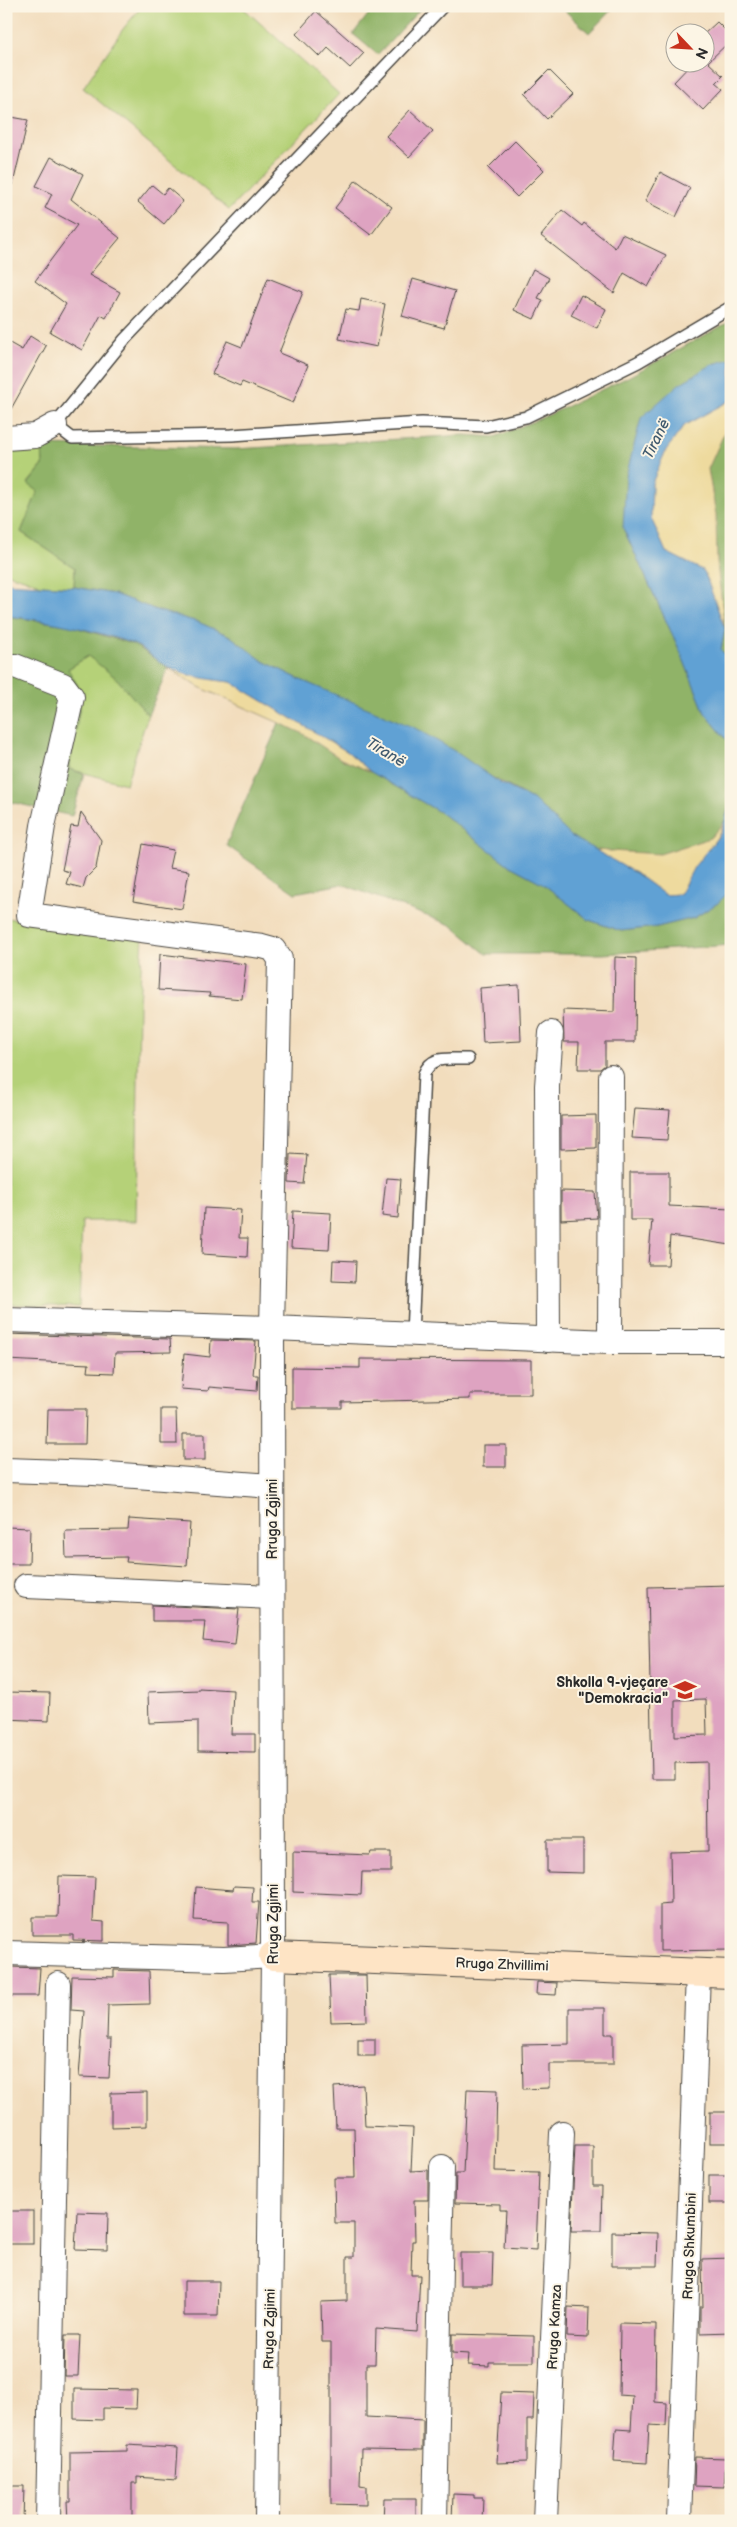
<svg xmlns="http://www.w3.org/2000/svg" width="737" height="2527" viewBox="0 0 737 2527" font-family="'Balsamiq Sans',sans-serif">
<rect width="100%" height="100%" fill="#fcf5e5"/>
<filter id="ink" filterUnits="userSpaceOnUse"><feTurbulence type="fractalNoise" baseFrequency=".02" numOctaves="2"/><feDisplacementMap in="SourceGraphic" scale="10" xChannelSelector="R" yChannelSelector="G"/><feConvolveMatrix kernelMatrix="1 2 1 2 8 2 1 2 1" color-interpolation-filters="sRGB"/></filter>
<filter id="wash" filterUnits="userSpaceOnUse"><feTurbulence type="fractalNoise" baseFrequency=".0096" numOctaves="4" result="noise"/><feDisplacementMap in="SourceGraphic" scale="20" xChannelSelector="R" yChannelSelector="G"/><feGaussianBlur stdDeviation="1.12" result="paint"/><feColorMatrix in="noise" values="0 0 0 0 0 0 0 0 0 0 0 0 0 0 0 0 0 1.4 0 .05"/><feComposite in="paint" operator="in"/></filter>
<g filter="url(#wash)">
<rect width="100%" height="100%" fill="#f2ddbd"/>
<!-- green -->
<g fill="#b5d178" stroke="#707e52">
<path d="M142,6H241L339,94L229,210L83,88L123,29Z"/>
<path d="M42,445L43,465L28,483L38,491L21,532L75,568L74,587L42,585L6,573V451Z"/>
<path d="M88,656L116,677L148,715L126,784L69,769L80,705L68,669Z"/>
<path d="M6,918L143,936L139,1005L136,1221H82L79,1307L6,1304Z"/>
</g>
<!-- forest -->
<g fill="#90b368" stroke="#5e6f4a">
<path d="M375,6H423L378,55L353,34Z"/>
<path d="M560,6H615L589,33Z"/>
<path d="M731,321V359L713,364L623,528L680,651L705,713L731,745V801L724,822L710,838L660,854L594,850L571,836L534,800L365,708L303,681L263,661L230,636L198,622L159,611L114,594L74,587L75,568L21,532L38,491L28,484L43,465L42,445L236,449L465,435L495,437L551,414L628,377Z"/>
<path d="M731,418V661L721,650L725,629L717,564L716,515L708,469Z"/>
<path d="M6,616L68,625L135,645L168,668L148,715L116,678L88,656L68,669L78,686L80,705L69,769L84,774L72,816L6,801Z"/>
<path d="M279,723L302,733L341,759L371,772L441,813L510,866L542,883L589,920L621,931L657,927L694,918L718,903L731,890V945L603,954H486L451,925L342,884L295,893L226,845Z"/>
</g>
<!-- sand -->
<g fill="#eeda9e" stroke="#8c8264">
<path d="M731,400V418L708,469L716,515L717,564L725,629L704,571L666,552L651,518L652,483L666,450L685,425Z"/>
<path d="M168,668L214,680L231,682L348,752L371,772L341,759L302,733L199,687Z"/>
<path d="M724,822C716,848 691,866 680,894L665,895L635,873L594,850L660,854L710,838Z"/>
</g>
<!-- water -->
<g fill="#60a1d4" stroke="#466680">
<path d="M731,359V400L685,425L666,450L652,483L651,518L666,552L704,571L725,629L721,650L731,661V745L705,713L680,651L623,528L626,476L641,418L679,384L713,364Z"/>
<path d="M6,583L74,587L114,594L159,611L198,622L230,636L263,661L303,681L415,728L456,752L500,783L534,800L571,836L635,873L665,895L680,894L694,867L721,833L731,801V890L718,903L694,918L657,927L621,931L589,920L542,883L510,866L441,813L371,772L348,752L231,682C211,680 185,676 168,667C155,661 146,649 133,644C92,629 50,621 6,616Z"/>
</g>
<g id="blocks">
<!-- building -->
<g fill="#dea3c1" fill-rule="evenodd">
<path d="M316,11L364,53L350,68L328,48L320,57L296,34Z"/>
<path d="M717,22L731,36V40L708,62L723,76L716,83L723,89L703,110L674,82L693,62H704V34Z"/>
<path d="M549,70L573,94L547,119L524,95Z"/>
<path d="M410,110L433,131L409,157L386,136Z"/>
<path d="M6,116L28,120L13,184L6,183Z"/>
<path d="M515,141L544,170L517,197L488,168Z"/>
<path d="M51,157L83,174L71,199L120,238L89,275L120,292L106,318L101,315L82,350L50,332L66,304L35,281L77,225L45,208L52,194L36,186Z"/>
<path d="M660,172L690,188L676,217L645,201Z"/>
<path d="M356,180L392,207L371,235L335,208Z"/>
<path d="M152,185L163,194L168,188L183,201L164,224L138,202Z"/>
<path d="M562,210L582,226L584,223L615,248L622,234L666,255L648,287L624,273L614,293L541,236Z"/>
<path d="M533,269L549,278L538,298L543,300L534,319L514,310Z"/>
<path d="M268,278L303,292L279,353L308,365L293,403L242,382L240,386L212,374L227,341L242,347Z"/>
<path d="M413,279L455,291L444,328L402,316Z"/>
<path d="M581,295L606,309L597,328L571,315Z"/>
<path d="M361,299L385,304L377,347L339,339L346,309L359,311Z"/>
<path d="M30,336L46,346L6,418V341L22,350Z"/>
<path d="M81,812L101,840L96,868L86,878L83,888L66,884L70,872L62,870L71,826L78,827Z"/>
<path d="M143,844L173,850L169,868L189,871L182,909L133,901Z"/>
<path d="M160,954L246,964L242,999L209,996L210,993L158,990Z"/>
<path d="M615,957L636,958L635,1042H605V1065L600,1069H578L579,1042H564L563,1010L614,1012Z"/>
<path d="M519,985L521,1041L483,1043L480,988Z"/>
<path d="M635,1108L670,1110L667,1140L632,1138Z"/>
<path d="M596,1115V1148L561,1149V1116Z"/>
<path d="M290,1154L307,1155L304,1184L289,1183Z"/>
<path d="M630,1172H669V1206L731,1209V1245L670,1236L668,1265H648L652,1220H630Z"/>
<path d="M386,1178L401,1179L398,1218L382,1216Z"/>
<path d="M561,1191L595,1192L597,1218L561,1220Z"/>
<path d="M204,1208L241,1210L239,1238H248L247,1257L202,1254Z"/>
<path d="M293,1211L331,1213L329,1250L291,1248Z"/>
<path d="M333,1260L356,1261L355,1282L332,1281Z"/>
<path d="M6,1334L170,1339L171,1352L115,1353L114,1373L88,1372L89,1364L6,1360Z"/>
<path d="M211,1340L256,1341L253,1375H258L257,1391L209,1387L208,1391L181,1389L184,1354L210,1357Z"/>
<path d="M360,1359L531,1360V1394H470V1399L342,1402V1408H292V1367L360,1368Z"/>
<path d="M48,1409H86L85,1444H47Z"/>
<path d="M161,1409H176L177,1444H161Z"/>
<rect x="183" y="1434" width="22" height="26"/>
<rect x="483" y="1445" width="23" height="22"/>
<path d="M129,1519L190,1523L187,1566L126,1562L127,1557L66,1558L65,1531L128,1530Z"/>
<path d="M6,1527L30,1528L29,1564H6Z"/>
<path d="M731,1585V1950L660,1951V1905L671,1904L670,1852L708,1851L707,1762L675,1763V1779H652L648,1587ZM706,1699L707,1735L675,1736V1700Z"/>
<path d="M152,1605L239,1609L235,1644L203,1641L205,1621H152Z"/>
<path d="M199,1688L233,1690L231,1734H255V1752L198,1751V1721L149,1723L148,1692L199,1690Z"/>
<path d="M6,1692L50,1693L49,1721L6,1719Z"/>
<path d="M547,1840H583V1873L547,1872Z"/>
<path d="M293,1852L370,1855L371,1852H391V1872H362L361,1895L293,1892Z"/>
<path d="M59,1876L95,1877L93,1921L104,1922V1941L73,1940V1935H32V1917H58Z"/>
<path d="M234,1886L253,1887L252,1902H259L256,1943L228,1945V1922L194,1920L196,1887L233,1890Z"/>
<path d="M10,1967L40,1968L38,1996H9Z"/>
<path d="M114,1970L149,1971L150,2004L108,2005L107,2039H111L109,2078L79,2077L84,2011L71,2010L72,1976L114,1977Z"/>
<path d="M329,1975H366L367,2021L331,2022Z"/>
<path d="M537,1982L557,1983L556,1995L536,1994Z"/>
<path d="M569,2008H605V2034H613V2064H549V2088L523,2089L522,2045L569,2044Z"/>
<rect x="358" y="2039" width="17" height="17"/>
<path d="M363,2085L365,2126L413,2128L411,2171L428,2170V2200H414L415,2241H412L411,2275H420L417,2332L376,2329L375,2364H366V2417L423,2420V2450L361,2449L360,2486L366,2487V2505L331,2504V2342H322L321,2302L347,2301V2257H354V2223H335L334,2178H355L354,2128H336L334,2087Z"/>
<path d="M467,2089L497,2090L495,2171L539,2172L536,2250L504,2248L506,2210H500V2204L455,2203L456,2173H463Z"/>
<path d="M147,2092V2126L111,2127V2093Z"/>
<rect x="710" y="2112" width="21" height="31"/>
<path d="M575,2146H593V2186H602L601,2231H571Z"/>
<rect x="709" y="2175" width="22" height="28"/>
<rect x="6" y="2211" width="27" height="33"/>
<path d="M77,2212L108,2213L107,2250L75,2249Z"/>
<path d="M612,2232L658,2233L657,2266H612Z"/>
<path d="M460,2253H493L492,2285H460Z"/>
<path d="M731,2258V2332L700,2333V2307H703L702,2259Z"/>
<path d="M184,2281H219L218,2316H184Z"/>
<path d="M568,2307L589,2308L588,2338L567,2337Z"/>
<path d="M620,2323L656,2324L655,2402L667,2403L666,2426L649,2425L647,2463L614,2461L616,2429L631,2430L633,2396L619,2395Z"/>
<path d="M452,2334L534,2336V2362H489V2366L468,2365L469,2354L452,2353Z"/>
<path d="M65,2335H80L78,2376H64Z"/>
<path d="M74,2389L137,2390L136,2409L103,2408V2420L74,2419Z"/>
<path d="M501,2393L534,2394L533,2420H527V2462L497,2463Z"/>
<path d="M127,2445L178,2448L176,2480L137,2477V2483H132V2521H68L67,2501H70V2452L127,2451Z"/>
<path d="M695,2457L726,2458L724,2487L694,2486Z"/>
<path d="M6,2486H24L23,2521H6Z"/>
<path d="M453,2494L474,2495V2498H483L482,2521H452Z"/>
<path d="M384,2499H416V2521H383Z"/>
</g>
</g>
</g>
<g filter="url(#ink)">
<use href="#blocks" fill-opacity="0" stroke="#494641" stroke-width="1"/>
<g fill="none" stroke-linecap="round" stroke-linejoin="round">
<defs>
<g id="lane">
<path d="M443,6L125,339L55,425L72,438L232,435L422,423L486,426L526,417L638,362L731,307"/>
<path d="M412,1334L424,1074C432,1054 449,1060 468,1059"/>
</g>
<g id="street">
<path d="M6,438L35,436L55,425"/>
<path d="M6,666H15L63,685L72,697L43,826L29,915L262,946L273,949L280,959L272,1328L273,1956L267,2521"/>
<path d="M6,1320L272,1328L610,1342H731"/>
<path d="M548,1340L547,1086L551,1033"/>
<path d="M610,1342L611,1077"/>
<path d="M6,1470L94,1473L271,1486"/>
<path d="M26,1586L272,1597"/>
<path d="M6,1953L224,1959L273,1956"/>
<path d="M48,2521L58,1984"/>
<path d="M435,2521L442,2167"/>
<path d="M545,2521L562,2133"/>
<path d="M679,2521L698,1972"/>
</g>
<path id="secondary" d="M273,1956L731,1974"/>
</defs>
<!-- lane casing -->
<use href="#lane" stroke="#494641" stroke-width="14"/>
<!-- street casing -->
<use href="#street" stroke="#494641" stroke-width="26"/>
<!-- secondary casing -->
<use href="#secondary" stroke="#494641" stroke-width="30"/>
<!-- lane -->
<use href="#lane" stroke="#fff" stroke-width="11"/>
<!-- street -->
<use href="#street" stroke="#fff" stroke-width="24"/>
<!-- secondary -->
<use href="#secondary" stroke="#fee4c5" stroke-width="28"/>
</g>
</g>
<!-- icons -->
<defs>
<symbol id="school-bare" viewBox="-9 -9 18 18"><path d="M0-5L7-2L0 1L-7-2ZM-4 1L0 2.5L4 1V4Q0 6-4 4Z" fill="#c8321e" stroke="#fcf5e5" stroke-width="2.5" paint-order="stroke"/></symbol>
</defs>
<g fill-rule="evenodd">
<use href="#school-bare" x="669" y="1674" width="32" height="32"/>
</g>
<g text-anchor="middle" stroke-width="4" stroke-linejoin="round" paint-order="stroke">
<!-- street labels -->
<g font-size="14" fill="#2b2b2b" stroke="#fcf5e5">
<text transform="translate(272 1519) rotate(-90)" y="5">Rruga Zgjimi</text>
<text transform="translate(273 1924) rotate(-90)" y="5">Rruga Zgjimi</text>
<text transform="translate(502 1964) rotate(2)" y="5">Rruga Zhvillimi</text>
<text transform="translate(689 2246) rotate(-88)" y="5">Rruga Shkumbini</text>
<text transform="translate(554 2327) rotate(-87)" y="5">Rruga Kamza</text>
<text transform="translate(269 2329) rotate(-89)" y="5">Rruga Zgjimi</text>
</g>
<!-- poi labels -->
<g font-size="14" font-weight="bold" fill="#2b2b2b" stroke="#fcf5e5" text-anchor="end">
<text x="668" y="1687">Shkolla 9-vjeçare<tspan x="668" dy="16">"Demokracia"</tspan></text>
</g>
<!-- water labels -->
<g font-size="15" font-style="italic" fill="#405a6f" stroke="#fcf5e5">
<text transform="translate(656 439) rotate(-64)" y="5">Tiranë</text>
<text transform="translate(386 752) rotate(31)" y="5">Tiranë</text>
</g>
</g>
<!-- margin -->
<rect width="737" height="2527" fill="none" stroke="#fcf5e5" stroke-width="25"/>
<!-- north arrow -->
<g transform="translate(690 48) rotate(115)"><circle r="24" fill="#fcf5e5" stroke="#a8a49b"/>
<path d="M0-4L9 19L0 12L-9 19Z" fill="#c8321e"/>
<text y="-8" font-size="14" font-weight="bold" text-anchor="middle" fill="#2b2b2b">N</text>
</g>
</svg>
